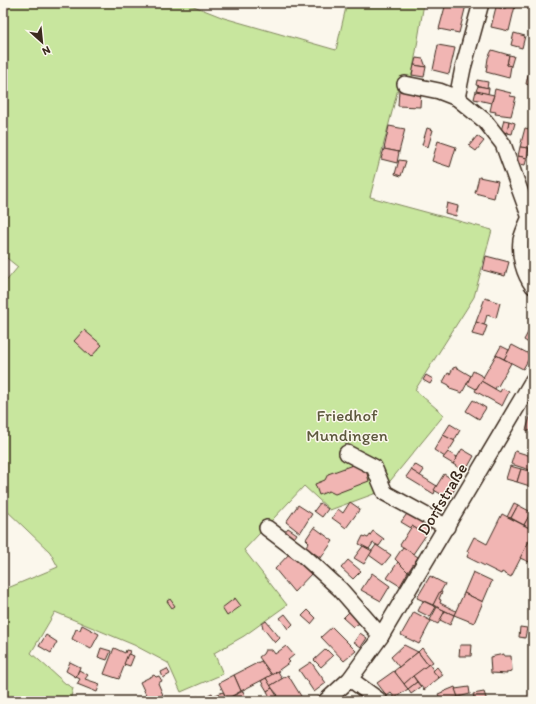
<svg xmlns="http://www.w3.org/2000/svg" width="536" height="704" viewBox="0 0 536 704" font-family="Itim,sans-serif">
<rect width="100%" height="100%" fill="#fbf7ec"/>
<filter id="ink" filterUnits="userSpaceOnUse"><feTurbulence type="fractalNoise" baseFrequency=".025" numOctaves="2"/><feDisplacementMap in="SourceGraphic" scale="8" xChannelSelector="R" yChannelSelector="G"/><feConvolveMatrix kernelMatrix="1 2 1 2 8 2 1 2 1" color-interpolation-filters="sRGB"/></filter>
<g filter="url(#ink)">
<!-- green -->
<path fill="#c8e69e" stroke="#82885e" d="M3,3H186L224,18L336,50L347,3H424L411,82L400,81L370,197L492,230L474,297L415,390L444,415L382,491L330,510L304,486L244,550L287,605L244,636L214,653L223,674L181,692L168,663L134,645L55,612L31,653L66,684L73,688L70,701H3V590L58,567L50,552L3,507V285L18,267L3,255Z"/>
<!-- building -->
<g fill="#f1b5b3" stroke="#3b2a1e">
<path d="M446,3L466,5L459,33L439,29Z"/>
<path d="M506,4L515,6L509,31L491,27L496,7L505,9Z"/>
<path d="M514,33L525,36L522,48L511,45Z"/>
<path d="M438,45L455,48L449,74L433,70Z"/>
<path d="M492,50L509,55L507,65L511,66L509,78L486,72L488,58Z"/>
<path d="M509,55L514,56L511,66L507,65Z"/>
<path d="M416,58L423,59L426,67L414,65Z"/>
<path d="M414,65L426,67L424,77L412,75Z"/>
<path d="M533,69V86L526,84L528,75L531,76Z"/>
<path d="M477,80L488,82L487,88L476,85Z"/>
<path d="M478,86L489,88L488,94L476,91Z"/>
<path d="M495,89L511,93L510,96L516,97L511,116L495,114L496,112L490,111Z"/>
<path d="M399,90L421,91L420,107L398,106Z"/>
<path d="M476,91L494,95L491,103L474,99Z"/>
<path d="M504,120L509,121L507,133L501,131Z"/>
<path d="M509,121L515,123L512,134L507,133Z"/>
<path d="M389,126L405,129L399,152L384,149Z"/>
<path d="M427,128L433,130L428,147L422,145Z"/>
<path d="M525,128L533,130V146L531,149L520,147Z"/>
<path d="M477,136L484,141L476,151L469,146Z"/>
<path d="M438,141L456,147L450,167L432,161Z"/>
<path d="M520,147L529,148L527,158L518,156Z"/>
<path d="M384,149L399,152L397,163L381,159Z"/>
<path d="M518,156L527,158L525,165L517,164Z"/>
<path d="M399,160L406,161L401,176L395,174Z"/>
<path d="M479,177L498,181L494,198L475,193Z"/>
<path d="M447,203L458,206L456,216L445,213Z"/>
<path d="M486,256L509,262L505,276L483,270Z"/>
<path d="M485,298L500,303L496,318L487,315L484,325L476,322Z"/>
<path d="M476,322L487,326L483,337L472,334Z"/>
<path d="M533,323V346L524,340Z"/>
<path d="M84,330L102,345L91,357L74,341Z"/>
<path d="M512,345L531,355L523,369L504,359Z"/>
<path d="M501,346L509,350L504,359L496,355Z"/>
<path d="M496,355L511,363L498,386L497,385L495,389L481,381Z"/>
<path d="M456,367L471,376L462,393L450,389L449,385L443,382L448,373L450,374L453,368Z"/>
<path d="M473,371L484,377L476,389L467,384Z"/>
<path d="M426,375L433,379L430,384L423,380Z"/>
<path d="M481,381L500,392L502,388L509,392L502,406L475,391Z"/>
<path d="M473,400L486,408L479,419L466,411Z"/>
<path d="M531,414L533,415V432L526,430Z"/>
<path d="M450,424L460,430L454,441L443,435Z"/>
<path d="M443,435L455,441L445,457L434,450Z"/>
<path d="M462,449L474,456L465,472L453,464Z"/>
<path d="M515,451L531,456L533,452V471L511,464Z"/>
<path d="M448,452L457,457L453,464L443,458Z"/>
<path d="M361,462L365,466L369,481L335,494L329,491L319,495L315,484L325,480L328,474Z"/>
<path d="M414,464L424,470L420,476L411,470Z"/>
<path d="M510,466L521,469L517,482L506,479Z"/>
<path d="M521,469L533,472V487L517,482Z"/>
<path d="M411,470L437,486L434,494L406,477Z"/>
<path d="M444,474L458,483L449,499L434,490Z"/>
<path d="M350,502L360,509L346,528L332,518L338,509L343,513Z"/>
<path d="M320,503L328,509L322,517L314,511Z"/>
<path d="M514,503L518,505L511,518L507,517Z"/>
<path d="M298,505L312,514L300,533L286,522Z"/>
<path d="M518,505L531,512L524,525L511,518Z"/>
<path d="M409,511L433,525L426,535L412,526L411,528L401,522Z"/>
<path d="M531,512L533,513V530L524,525Z"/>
<path d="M502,514L533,530V534L511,577L502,572L501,574L467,557L469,552L467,551L474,537L487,544Z"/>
<path d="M412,526L426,535L413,554L400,545Z"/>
<path d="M314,527L333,541L321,558L305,547L309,542L306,539Z"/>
<path d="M288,528L297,534L292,541L283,534Z"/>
<path d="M373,531L384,539L379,546L373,543L369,549L359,544L363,536L368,538Z"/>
<path d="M533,534V555L529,562L520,558Z"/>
<path d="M376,545L391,555L383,565L369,555Z"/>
<path d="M363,546L372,551L364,564L354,558Z"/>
<path d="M403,547L418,557L408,572L395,559Z"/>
<path d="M290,553L313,572L294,592L275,569Z"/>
<path d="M348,560L361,571L353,579L341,568Z"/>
<path d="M398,562L408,572L400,586L387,578Z"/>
<path d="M473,572L492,581L483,602L464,593Z"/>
<path d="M372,573L390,586L381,601L361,590Z"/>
<path d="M430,576L445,584L433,605L417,598Z"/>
<path d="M440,591L442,592L439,599L441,600L440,603L456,611L454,615L433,605Z"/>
<path d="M464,593L483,602L474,623L454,615Z"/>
<path d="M235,598L241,606L227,616L222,608Z"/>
<path d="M170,599L175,606L172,608L167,601Z"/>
<path d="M423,601L436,607L430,617L418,611Z"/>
<path d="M437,607L445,611L438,624L430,620Z"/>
<path d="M352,609L363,621L353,627L343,618Z"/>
<path d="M308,610L316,618L311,624L302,616Z"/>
<path d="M445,611L454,615L450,625L440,620Z"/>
<path d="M414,612L431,621L419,644L401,635Z"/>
<path d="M285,614L293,624L288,629L280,618Z"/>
<path d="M266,621L280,638L275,643L263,628L262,624Z"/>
<path d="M82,625L99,634L91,649L72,639L76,629L80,630Z"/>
<path d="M332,627L356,651L344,661L321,637Z"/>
<path d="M520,627L527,628L525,638L519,637Z"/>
<path d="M360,633L367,638L361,647L354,642Z"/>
<path d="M46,635L57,642L51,653L39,646Z"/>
<path d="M404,645L418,652L399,667L391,657Z"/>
<path d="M460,645H472L471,656H459Z"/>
<path d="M286,646L294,655L288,660L290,662L272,675L259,657L263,654L265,650H272L275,654Z"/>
<path d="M101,648L111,651L107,660L98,657Z"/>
<path d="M114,648L125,653L126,650L130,651L119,679L104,674Z"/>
<path d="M422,648L433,662L428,665L418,652Z"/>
<path d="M326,649L333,656L321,667L314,660Z"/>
<path d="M418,652L428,665L404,684L394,671Z"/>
<path d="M128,654L134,656L130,666L124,664Z"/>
<path d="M504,654V656H511L512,671L507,672V674L491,673L490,657Z"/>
<path d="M261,661L272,675L241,691L234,675Z"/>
<path d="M70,662L80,667L76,677L66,671Z"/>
<path d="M311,662L326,683L314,692L299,670Z"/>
<path d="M429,664L439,678L424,690L413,676Z"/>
<path d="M437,667L443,675L439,678L433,671Z"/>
<path d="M167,669L170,674L163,678L161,672Z"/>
<path d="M79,670L88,675L85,679L100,684L97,692L77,684L80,679L76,677Z"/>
<path d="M278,671L282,679L270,686L266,678Z"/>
<path d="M394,671L408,689L395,698L391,693L387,696L377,683Z"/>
<path d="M154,675L156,677L159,676L162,681L158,683L163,695L149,701L140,682Z"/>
<path d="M234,675L241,691L227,699L219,683Z"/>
<path d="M288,675L304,701H280L277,696L278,695L270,686Z"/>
<path d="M413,676L417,682L408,689L404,684Z"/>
<path d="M266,678L272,688L267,691L261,681Z"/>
<path d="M417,682L421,687L411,694L408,689Z"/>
<path d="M455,687L458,697L441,701L438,694Z"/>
<path d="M469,687L470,694L458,697L455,689Z"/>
<path d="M272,688L277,696L280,701H267L265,697L269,695L267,691Z"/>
<path d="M243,691L247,701H228L227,699Z"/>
<path d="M223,692L228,701H181L187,698L191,699L198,696L200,699L212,693L213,696Z"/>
<path d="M484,692L487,701H475L473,694Z"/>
</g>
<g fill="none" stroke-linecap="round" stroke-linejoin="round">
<defs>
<g id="minor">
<path d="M405,84L439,91L457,98L485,121L503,144L530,218"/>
<path d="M457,98L463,68L481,3"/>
<path d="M533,210C529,220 523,231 521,240C519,256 524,274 533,286"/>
<path d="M347,453L374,467L385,493L447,527"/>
<path d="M267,528L304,556L340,589L381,636"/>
<path d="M350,679L380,701"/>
<path d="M326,701L350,679L381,636L533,380"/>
</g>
</defs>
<!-- minor casing -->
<use href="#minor" stroke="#3b2a1e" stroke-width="18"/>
<!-- minor -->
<use href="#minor" stroke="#fbf7ec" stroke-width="15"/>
</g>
</g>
<g text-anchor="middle" stroke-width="3" stroke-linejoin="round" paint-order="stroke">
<!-- park labels -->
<g font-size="17" fill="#5e593e" stroke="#fbf7ec">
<text x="347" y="421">Friedhof<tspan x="347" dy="20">Mundingen</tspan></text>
</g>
<!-- street labels -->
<g font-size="17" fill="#3b2a1e" stroke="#fbf7ec">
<text transform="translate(442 499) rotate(-59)" y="6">Dorfstraße</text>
</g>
</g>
<!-- margin -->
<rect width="536" height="704" fill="none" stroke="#fbf7ec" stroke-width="16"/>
<rect x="8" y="8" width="520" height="688" fill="none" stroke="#3b2a1e" stroke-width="1.5" filter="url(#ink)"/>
<!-- north arrow -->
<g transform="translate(42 42) rotate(153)" stroke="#fbf7ec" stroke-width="3" paint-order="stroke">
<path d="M0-3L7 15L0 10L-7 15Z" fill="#3b2a1e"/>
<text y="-6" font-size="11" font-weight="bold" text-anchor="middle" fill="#3b2a1e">N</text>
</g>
</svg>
